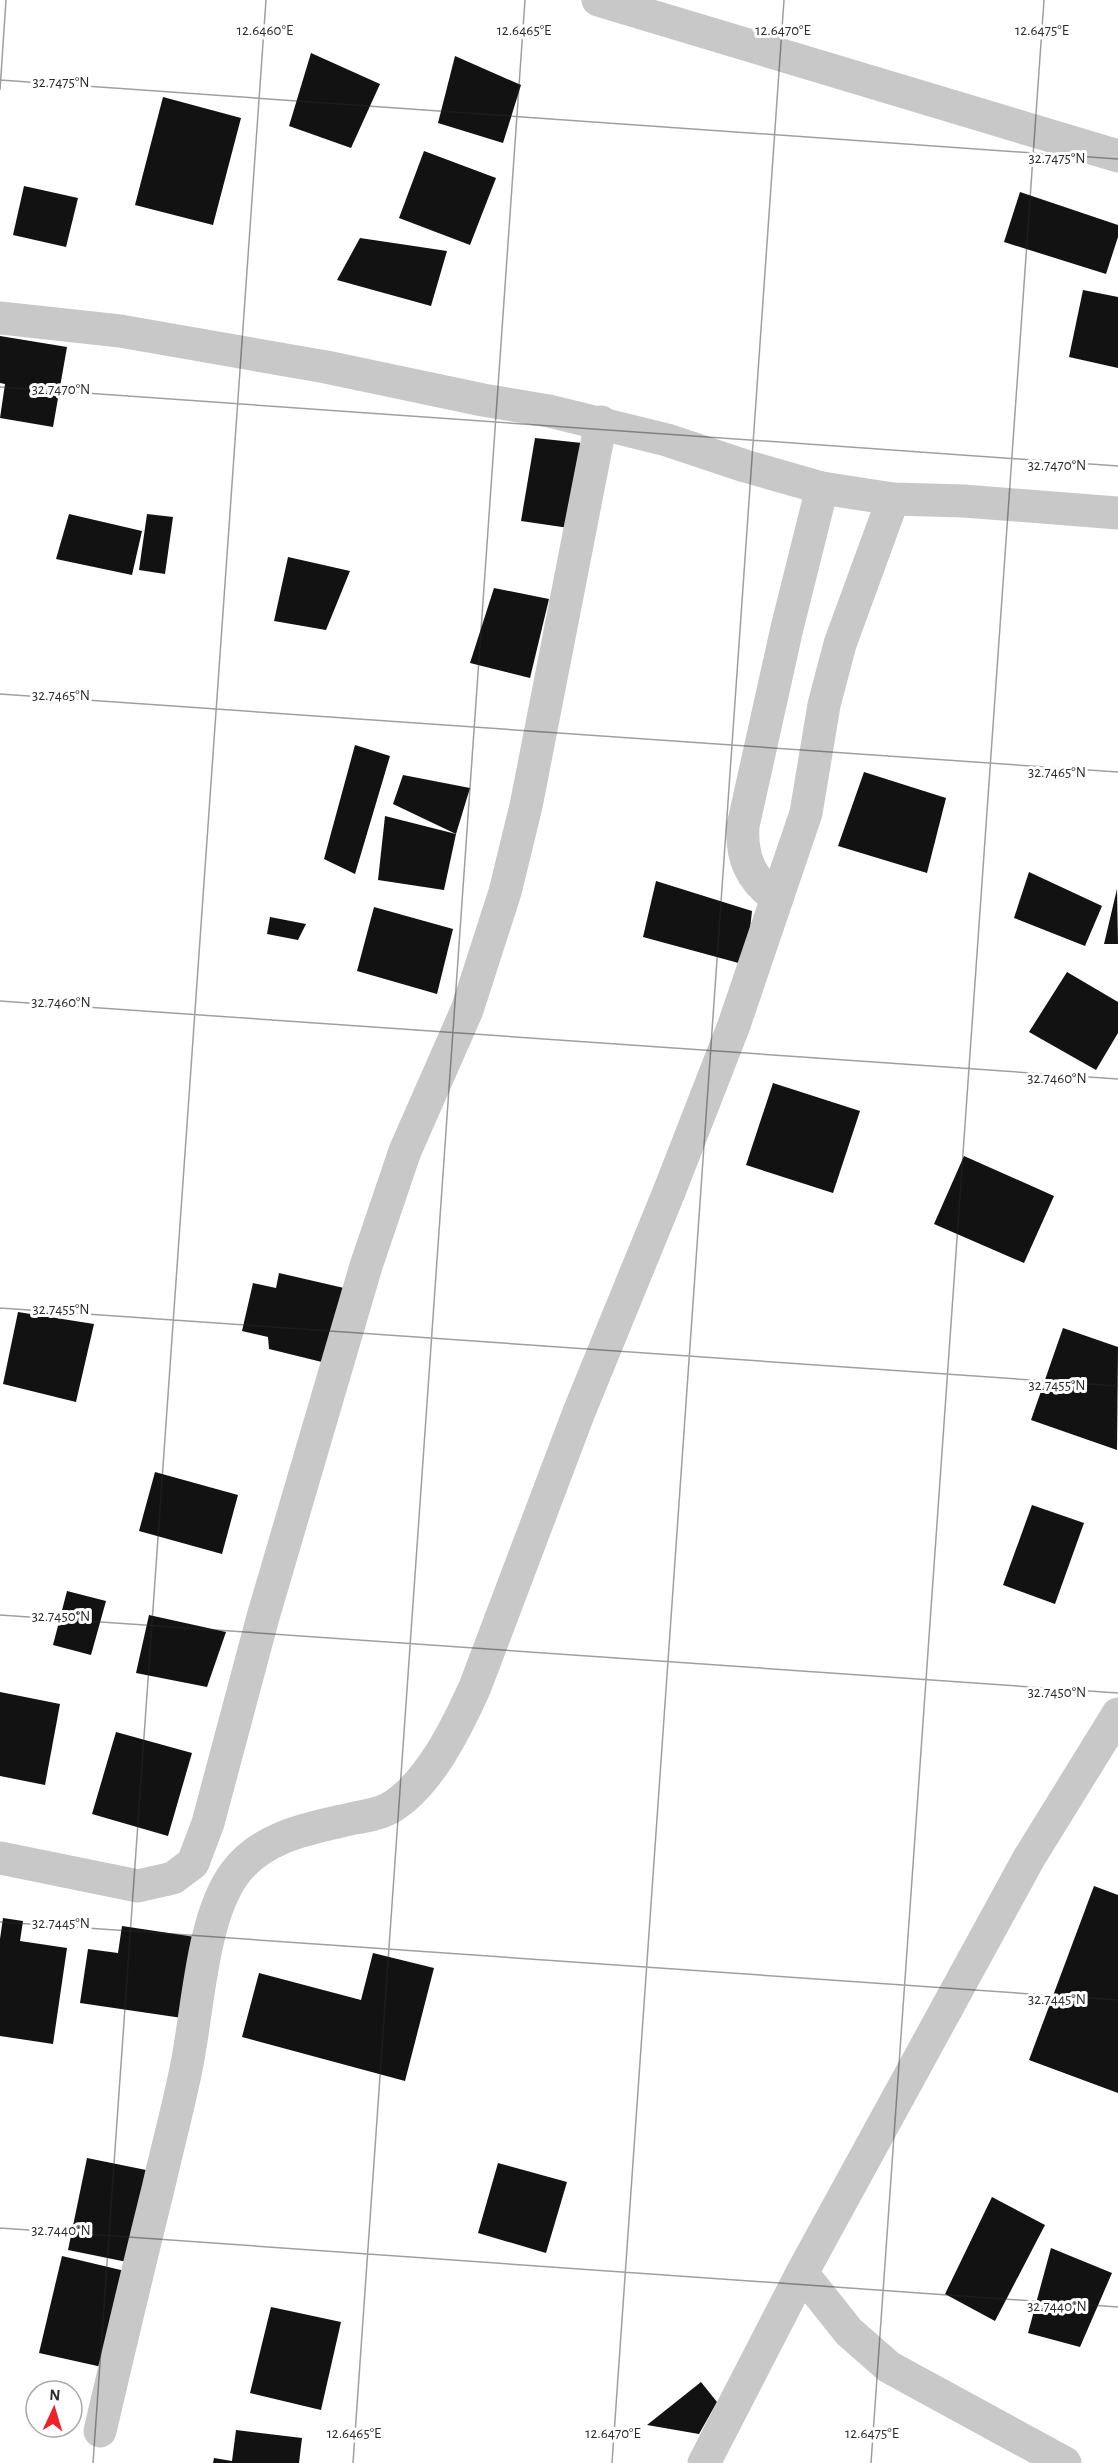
<svg xmlns="http://www.w3.org/2000/svg" width="1118" height="2463" viewBox="0 0 1118 2463" font-family="'Alegreya Sans',sans-serif">
<rect width="100%" height="100%" fill="#fff"/>
<!-- building -->
<g fill="#121212">
<path d="M311,53L380,84L351,148L289,126Z"/>
<path d="M455,56L521,85L503,143L438,123Z"/>
<path d="M163,97L241,118L213,225L135,205Z"/>
<path d="M424,151L496,178L470,245L399,218Z"/>
<path d="M24,186L78,198L66,247L13,235Z"/>
<path d="M1020,192L1118,225V237L1106,274L1004,242Z"/>
<path d="M360,238L447,251L431,306L337,280Z"/>
<path d="M1083,290L1118,297V368L1069,357Z"/>
<path d="M0,336L67,347L53,427L0,418L5,384L0,383Z"/>
<path d="M535,438L582,443L569,528L521,521Z"/>
<path d="M69,514L142,531L132,575L56,559Z"/>
<path d="M147,514L173,517L165,574L139,570Z"/>
<path d="M288,557L350,571L326,630L274,621Z"/>
<path d="M494,588L549,599L530,678L470,663Z"/>
<path d="M355,745L390,756L355,874L324,859Z"/>
<path d="M864,772L946,798L927,873L838,846Z"/>
<path d="M403,775L470,788L456,834L393,804Z"/>
<path d="M385,816L456,834L444,890L378,880Z"/>
<path d="M1029,872L1102,906L1085,946L1014,918Z"/>
<path d="M656,881L752,911L746,965L643,937Z"/>
<path d="M1117,889L1118,944H1104Z"/>
<path d="M374,907L453,929L437,994L357,971Z"/>
<path d="M270,917L306,924L298,940L267,934Z"/>
<path d="M1067,972L1118,1002V1033L1096,1070L1029,1032Z"/>
<path d="M773,1083L860,1111L833,1193L746,1165Z"/>
<path d="M964,1156L1054,1196L1024,1263L934,1224Z"/>
<path d="M279,1273L344,1288L326,1363L269,1349L268,1337L242,1331L253,1283L276,1288Z"/>
<path d="M18,1312L94,1324L76,1402L3,1384Z"/>
<path d="M1063,1328L1118,1347L1117,1450L1031,1420Z"/>
<path d="M155,1472L238,1495L222,1554L139,1531Z"/>
<path d="M1032,1505L1084,1523L1055,1604L1003,1585Z"/>
<path d="M67,1591L106,1601L91,1655L53,1645Z"/>
<path d="M149,1615L226,1632L207,1687L136,1673Z"/>
<path d="M0,1692L60,1704L45,1785L0,1776Z"/>
<path d="M116,1732L192,1753L168,1836L92,1814Z"/>
<path d="M1094,1886L1118,1895V2093L1029,2060Z"/>
<path d="M3,1918L23,1921L20,1941L67,1948L53,2044L0,2036V1939Z"/>
<path d="M122,1926L202,1938L189,2019L80,2003L88,1949L118,1953Z"/>
<path d="M373,1953L434,1968L405,2081L242,2037L259,1973L361,2000Z"/>
<path d="M87,2158L151,2171L132,2263L68,2250Z"/>
<path d="M498,2163L567,2182L546,2253L478,2233Z"/>
<path d="M992,2197L1045,2225L995,2321L945,2294Z"/>
<path d="M1051,2248L1112,2273L1080,2347L1028,2333Z"/>
<path d="M62,2256L125,2271L102,2367L39,2353Z"/>
<path d="M271,2307L341,2322L321,2410L250,2393Z"/>
<path d="M701,2382L717,2402L699,2434L647,2425Z"/>
<path d="M236,2430L302,2438L299,2463H213L214,2458L232,2461Z"/>
</g>
<g fill="none" stroke-linecap="round" stroke-linejoin="round">
<!-- minor -->
<g stroke="#c8c8c8" stroke-width="33">
<path d="M598,0L1118,156"/>
<path d="M0,318L120,331L326,367L483,400L549,411L667,440L745,466L822,488L893,499L964,501L1118,513"/>
<path d="M777,898C751,880 741,858 743,826L787,628L822,488"/>
<path d="M0,1858L138,1886L173,1878L193,1863L208,1823L263,1617L366,1266L405,1151L467,1010L505,892L526,806L601,422"/>
<path d="M802,2273L849,2332L889,2367L1065,2463"/>
<path d="M100,2431C119,2350 138,2269 158,2189C167,2149 178,2109 186,2069C198,2013 201,1918 235,1873C263,1835 312,1828 355,1818C367,1816 379,1814 390,1808C429,1785 457,1727 475,1687L579,1412L669,1192L734,1025L806,813L824,705L840,644L893,499"/>
</g>
<!-- tertiary -->
<path stroke="#c8c8c8" stroke-width="33" d="M704,2463L802,2273L1029,1858L1118,1714"/>
</g>
<!-- ticks -->
<path fill="none" stroke="#2b2b2b" stroke-width="1.5" stroke-opacity="0.45" d="M0,80L1118,159M0,90L6,0M0,387L1118,466M0,694L1118,772M0,1001L1118,1079M0,1308L1118,1386M0,1615L1118,1693M0,1922L1118,2000M0,2228L1118,2307M93,2463L266,0M353,2463L525,0M612,2463L784,0M871,2463L1044,0"/>
<g font-size="15" text-anchor="middle" fill="#2b2b2b" stroke="#fff" stroke-width="6" stroke-linejoin="round" paint-order="stroke">
<text x="265" y="35">12.6460°E</text>
<text x="524" y="35">12.6465°E</text>
<text x="783" y="35">12.6470°E</text>
<text x="1042" y="35">12.6475°E</text>
<text x="61" y="87">32.7475°N</text>
<text x="1057" y="163">32.7475°N</text>
<text x="61" y="394">32.7470°N</text>
<text x="1057" y="470">32.7470°N</text>
<text x="61" y="700">32.7465°N</text>
<text x="1057" y="777">32.7465°N</text>
<text x="61" y="1007">32.7460°N</text>
<text x="1057" y="1083">32.7460°N</text>
<text x="61" y="1314">32.7455°N</text>
<text x="1057" y="1390">32.7455°N</text>
<text x="61" y="1621">32.7450°N</text>
<text x="1057" y="1697">32.7450°N</text>
<text x="61" y="1928">32.7445°N</text>
<text x="1057" y="2004">32.7445°N</text>
<text x="61" y="2235">32.7440°N</text>
<text x="1057" y="2311">32.7440°N</text>
<text x="354" y="2438">12.6465°E</text>
<text x="613" y="2438">12.6470°E</text>
<text x="872" y="2438">12.6475°E</text>
</g>
<!-- north arrow -->
<g transform="translate(54 2409) rotate(4)"><circle r="28" fill="#ffffff" stroke="#aaaaaa" stroke-width="1.5"/>
<path d="M0-4.5L10 22L0 15L-10 22Z" fill="#ee2228"/>
<text y="-9" font-size="16" font-weight="bold" text-anchor="middle" fill="#2b2b2b">N</text>
</g>
</svg>
